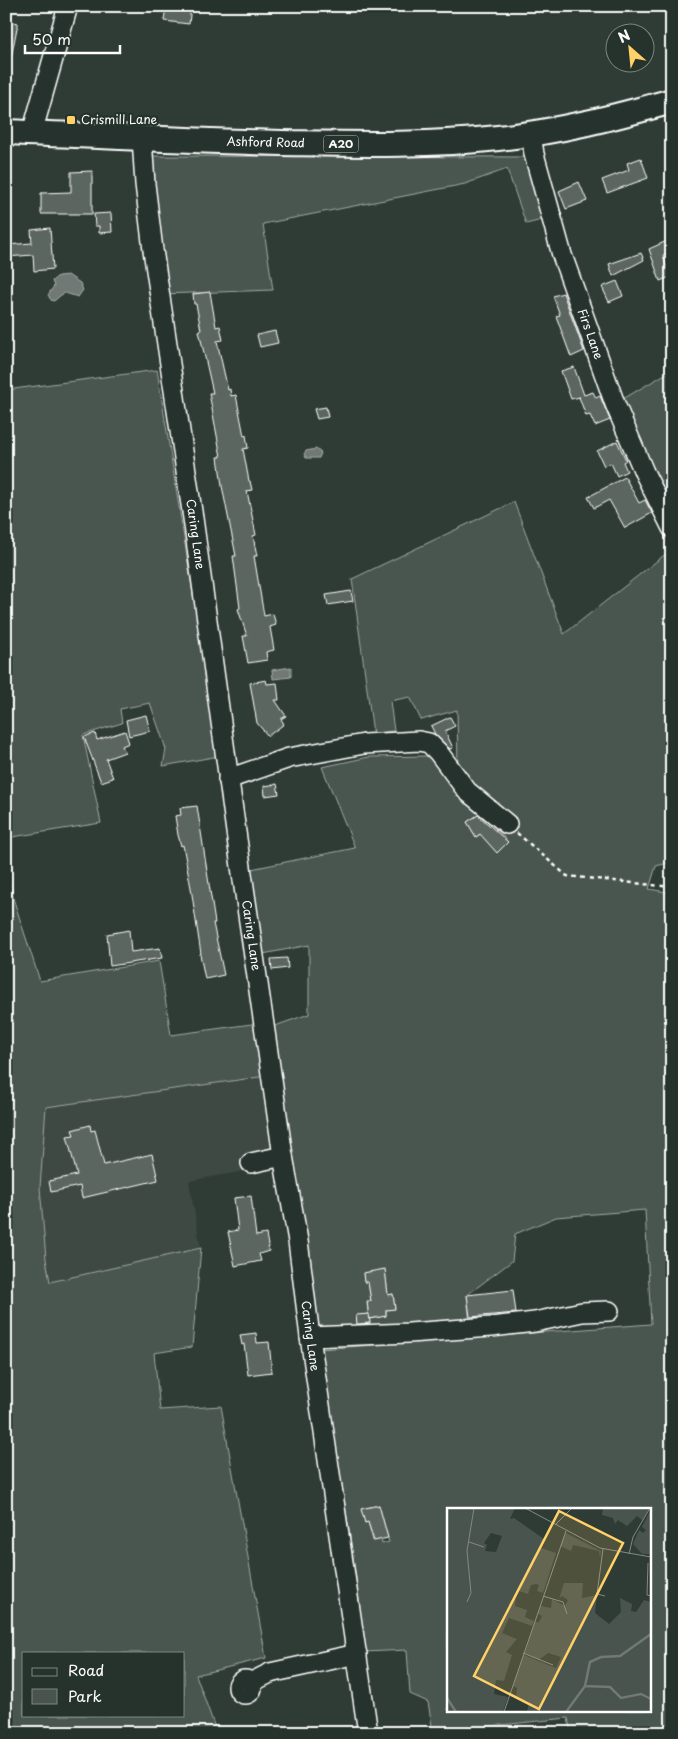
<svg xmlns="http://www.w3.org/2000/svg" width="678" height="1739" viewBox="0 0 678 1739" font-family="'Playpen Sans',sans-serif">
<rect width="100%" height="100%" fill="#2f3b35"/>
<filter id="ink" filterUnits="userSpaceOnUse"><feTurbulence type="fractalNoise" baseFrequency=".02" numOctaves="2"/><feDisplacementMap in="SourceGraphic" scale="10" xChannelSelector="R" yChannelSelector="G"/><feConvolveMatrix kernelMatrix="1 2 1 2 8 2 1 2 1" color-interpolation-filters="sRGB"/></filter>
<g filter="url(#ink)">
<!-- built -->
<path fill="#3c4842" d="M267,1076L278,1165L189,1181L201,1248L50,1282L46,1259L40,1187L46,1107Z"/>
<!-- green -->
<g fill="#4a544f" stroke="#a4aaa7" fill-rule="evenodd">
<path d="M150,156L523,157L546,219L526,224L507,169L465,184L263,224L273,290L163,294Z"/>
<path d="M157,370L219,756L163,766L166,749L150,703L120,709L122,723L83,735L101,823L6,838V390Z"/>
<path d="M672,370V515L630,434L623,399Z"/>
<path d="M514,502L564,634L672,549V862L656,866L649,889L672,893V1733H571L568,1718L433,1732L428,1702L410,1694L407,1650L365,1652L355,1570L321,1349L651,1324L645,1210L556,1217L515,1234L512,1261L467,1295L470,1325L320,1332L272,1027L309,1014V945L263,954L251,869L355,848L322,767L369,757L428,756L465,804H493L458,769L457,710L421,720L410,697L390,701L394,731L373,733L352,579ZM487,809L496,825L476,837L467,822ZM496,829L508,842L497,852L485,839ZM385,1270L388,1295L393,1294L395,1309L386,1310V1316L379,1317L368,1312L367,1302L371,1301L368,1282H364L363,1273ZM368,1314L370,1327L358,1328L356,1316ZM379,1505L389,1542L382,1544L381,1539L373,1541L368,1522L365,1523L362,1509ZM448,1509H649V1710H448Z"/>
<path d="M6,843L13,898L40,981L159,961L171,1035L259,1023L267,1076L46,1107L40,1187L46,1259L50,1282L201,1248L192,1347L154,1353L160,1410L221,1406L266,1658L196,1675L217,1733H6ZM24,1653H184V1715H24Z"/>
</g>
<!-- water -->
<g fill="#707975" stroke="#a9afac">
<path d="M68,275L80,283L83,290L78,297L65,293L61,295L54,301L51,300L48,295L54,286L52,281L58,276Z"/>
<path d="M316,449L321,453L319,458H306L304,454L306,451Z"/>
<path d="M291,667V677L273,679L272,670Z"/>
</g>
<!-- building -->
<g fill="#5b6661" stroke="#fff">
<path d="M166,6H191L189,24L164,21Z"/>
<path d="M6,21L18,23L11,58L6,57Z"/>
<path d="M641,158L648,178L607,193L602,180L629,170L627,163Z"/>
<path d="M92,171V214H41V193L71,192V172Z"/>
<path d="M579,182L587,201L566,209L559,191Z"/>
<path d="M111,213L112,232L99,233V226H95L94,214Z"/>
<path d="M50,228L53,269L34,271L33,255L6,257V245L32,243L31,230Z"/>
<path d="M669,240L672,252L663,255L670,277L660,281L649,249Z"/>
<path d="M641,253L644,260L613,276L609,264Z"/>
<path d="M617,281L623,296L609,302L602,287Z"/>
<path d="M210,292L216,327L220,326L223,340L217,341L228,390L230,389L231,396L236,395L244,436L246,435L248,448L243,449L249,481H250L252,490L247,491L256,535L253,536L257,556H254L264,616L273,614L276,625L270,627L274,650L266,652L267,660L248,663L243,636H247L238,609L240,608L233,556H236L222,486L218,457H221L209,393H213L199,331L201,330L196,304H194L193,294Z"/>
<path d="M563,293L584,351L571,357L556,316L560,315L553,296Z"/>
<path d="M275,331L278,343L260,347L257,335Z"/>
<path d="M574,367L584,395L593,392L596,398L600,396L610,420L595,426L590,415L586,416L579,397H580L571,399L561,371Z"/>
<path d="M326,407L328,417L317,419L314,409Z"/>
<path d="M617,441L626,460L623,462L627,471L617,476L611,463L604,466L597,451Z"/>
<path d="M625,477L639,503L645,500L652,513L625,528L609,500L594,508L588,497Z"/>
<path d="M351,591L353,601L328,605L326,595Z"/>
<path d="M266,680L267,684L277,683L279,700H275L286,716L281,719L284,724L268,736L257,723L250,683Z"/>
<path d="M146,715L150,731L129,736L126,720Z"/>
<path d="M450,717L455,726L445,731L453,748L450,749L435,734L431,726Z"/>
<path d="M125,731L129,743L122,746L125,752L106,759L113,778L101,782L84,737L95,733L97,740Z"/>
<path d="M277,784L279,794L265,796L264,786Z"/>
<path d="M197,806L215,923H213L224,975L205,979L200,954H201L191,888L183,845L181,846L178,835L175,816L181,815L180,808Z"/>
<path d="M478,815L508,842L497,853L480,834L476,837L467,822Z"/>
<path d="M129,930L131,952L160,948L162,958L110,966L107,934Z"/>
<path d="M287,958L288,968L272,970L271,959Z"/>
<path d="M90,1125L91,1131L95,1130L104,1165L152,1154L158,1180L82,1198L80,1186L51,1192L49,1181L77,1175L67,1136L74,1135L72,1130Z"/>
<path d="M251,1196L256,1236L266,1234L269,1251L259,1254L261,1261L235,1266L228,1232L238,1230L234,1198Z"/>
<path d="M385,1269L388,1295L393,1294L395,1309L386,1310V1316L369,1319L367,1301H371L368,1282H364L363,1273Z"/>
<path d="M513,1290L516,1313L470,1317L467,1295Z"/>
<path d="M369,1314L370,1323L357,1324L356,1315Z"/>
<path d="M256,1333L257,1343L269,1342L272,1372L248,1375L244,1344L242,1345L240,1335Z"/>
<path d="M379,1505L388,1538L374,1541L368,1522L365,1523L361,1509Z"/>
</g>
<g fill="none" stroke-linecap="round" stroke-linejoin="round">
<defs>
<g id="minor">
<path d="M32,133L68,6"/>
<path id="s1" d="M531,133L534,154L562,255L615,404L644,472L672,528"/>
<path id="s2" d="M142,138L145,184L153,250L193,518L237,839L283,1156L298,1241L310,1337L368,1733"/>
<path d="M228,779L289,758L364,744L419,741L429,743L438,752L467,791L507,824"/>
<path d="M251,1163L283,1156"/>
<path d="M310,1337L409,1333L491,1327L535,1322L582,1312L609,1311"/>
<circle cx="245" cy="1687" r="7"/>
<path d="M250,1683L270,1673L357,1654"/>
</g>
<g id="major">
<path id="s3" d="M6,132C98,136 190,141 282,143C354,144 426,146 498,138C557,132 615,117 672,101"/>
</g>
</defs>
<!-- minor casing -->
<use href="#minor" stroke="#fff" stroke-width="22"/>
<!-- major casing -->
<use href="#major" stroke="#fff" stroke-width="28"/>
<!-- path -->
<path stroke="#fff" stroke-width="2.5" stroke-dasharray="4 4" stroke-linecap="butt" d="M517,833L567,876L672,887"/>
<!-- minor -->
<use href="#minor" stroke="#26332d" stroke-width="19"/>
<!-- major -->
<use href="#major" stroke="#26332d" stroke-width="24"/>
</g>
</g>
<!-- markers -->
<rect fill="#ffd166" stroke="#26332d" stroke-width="2" x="66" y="115" width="10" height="10" rx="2.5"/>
<g text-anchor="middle" stroke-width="4.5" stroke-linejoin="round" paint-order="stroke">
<!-- shield labels -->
<rect fill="#26332d" stroke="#bec2c0" stroke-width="1" x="323.5" y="135.5" width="35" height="17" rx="4"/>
<g font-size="11" font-weight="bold" fill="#fff">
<text x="341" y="148">A20</text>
</g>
<!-- poi labels -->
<g font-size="12" fill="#fff" stroke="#26332d" text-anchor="start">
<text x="81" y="124">Crismill Lane</text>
</g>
<!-- street labels -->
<g font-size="12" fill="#fff" stroke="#26332d">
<text dy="4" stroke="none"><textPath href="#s3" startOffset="260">Ashford Road</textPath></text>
<text dy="4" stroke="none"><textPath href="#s1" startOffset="210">Firs Lane</textPath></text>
<text dy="4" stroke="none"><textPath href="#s2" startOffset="400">Caring Lane</textPath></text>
<text dy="4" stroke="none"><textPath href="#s2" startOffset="805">Caring Lane</textPath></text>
<text dy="4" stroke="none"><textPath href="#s2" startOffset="1210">Caring Lane</textPath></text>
</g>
</g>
<!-- overview -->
<g transform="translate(447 1508)">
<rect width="204" height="204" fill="#2f3b35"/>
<path d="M0,0H68L63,11L67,10L97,31L94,40L109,45L96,85L90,83L92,77L89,76L84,77L81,86L72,83L69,89L68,98L80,102L78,109L87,113L85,118L62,110L55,125L70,131L59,144L65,147L57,173L49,172L47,186L61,189L56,204H0ZM44,25L55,28L49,44L38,43L40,37L37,35ZM156,0H202L196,13L190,8L180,18L171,12L168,16L166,10L155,7ZM204,1V46H195L186,36L192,22L196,25L199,22L195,19ZM119,25L154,43L153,50L152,43L126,37L124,43L113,38ZM117,75H136L135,90L150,87L148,105L162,116L174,104L173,90L185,96L184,103L189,104L197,92L204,94V204H120V201L118,204H80L82,194L69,189L70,180L66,178L77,147L109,160L114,149L101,145L92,152L78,145L88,114H92L95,108L91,106L94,98L104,100L105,91L118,98L121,92L115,88L112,91Z" fill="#4a544f" fill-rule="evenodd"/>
<path fill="none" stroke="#707975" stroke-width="2.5" d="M138,178L143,154L154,149L173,148L204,126M0,190L9,204M119,204L138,178L163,179L174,190L194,186L204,191"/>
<path fill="none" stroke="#828986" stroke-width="1" d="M78,0L153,40L204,49M108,17L125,0M22,34L37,39M156,41L150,86L158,88M182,46L186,29L203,0M201,55L200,87L204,88M96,88L116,94L120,106M20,94L24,85L20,43L27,0M76,145L106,157M57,204L119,23"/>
<path fill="#ffd166" fill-opacity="0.15" stroke="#ffd166" stroke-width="2.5" d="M112,3L176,35L92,201L27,168Z"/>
<rect width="204" height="204" fill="none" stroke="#fff" stroke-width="2.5"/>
</g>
<!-- margin -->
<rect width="678" height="1739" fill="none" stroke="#26332d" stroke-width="25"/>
<rect x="12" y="12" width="653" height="1714" fill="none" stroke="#fff" stroke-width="2" filter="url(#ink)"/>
<!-- legend -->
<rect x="22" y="1652" width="162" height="65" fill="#26332d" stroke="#7d8581"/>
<rect x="32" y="1668" width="25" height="8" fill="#26332d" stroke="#7d8581"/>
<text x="68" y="1676" font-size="15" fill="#ffffff">Road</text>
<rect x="32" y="1689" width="25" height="15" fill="#4a544f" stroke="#7d8581"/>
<text x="68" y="1702" font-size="15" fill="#ffffff">Park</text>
<!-- north arrow -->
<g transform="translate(630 48) rotate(333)"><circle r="24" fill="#26332d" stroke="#7d8581"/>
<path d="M0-4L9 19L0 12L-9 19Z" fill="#ffd166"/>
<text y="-8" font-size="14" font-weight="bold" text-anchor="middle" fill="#ffffff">N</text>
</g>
<!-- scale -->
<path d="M25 45v8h95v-8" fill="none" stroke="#ffffff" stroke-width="2.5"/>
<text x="32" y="45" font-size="15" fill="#ffffff" stroke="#26332d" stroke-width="4" paint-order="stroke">50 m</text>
</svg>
